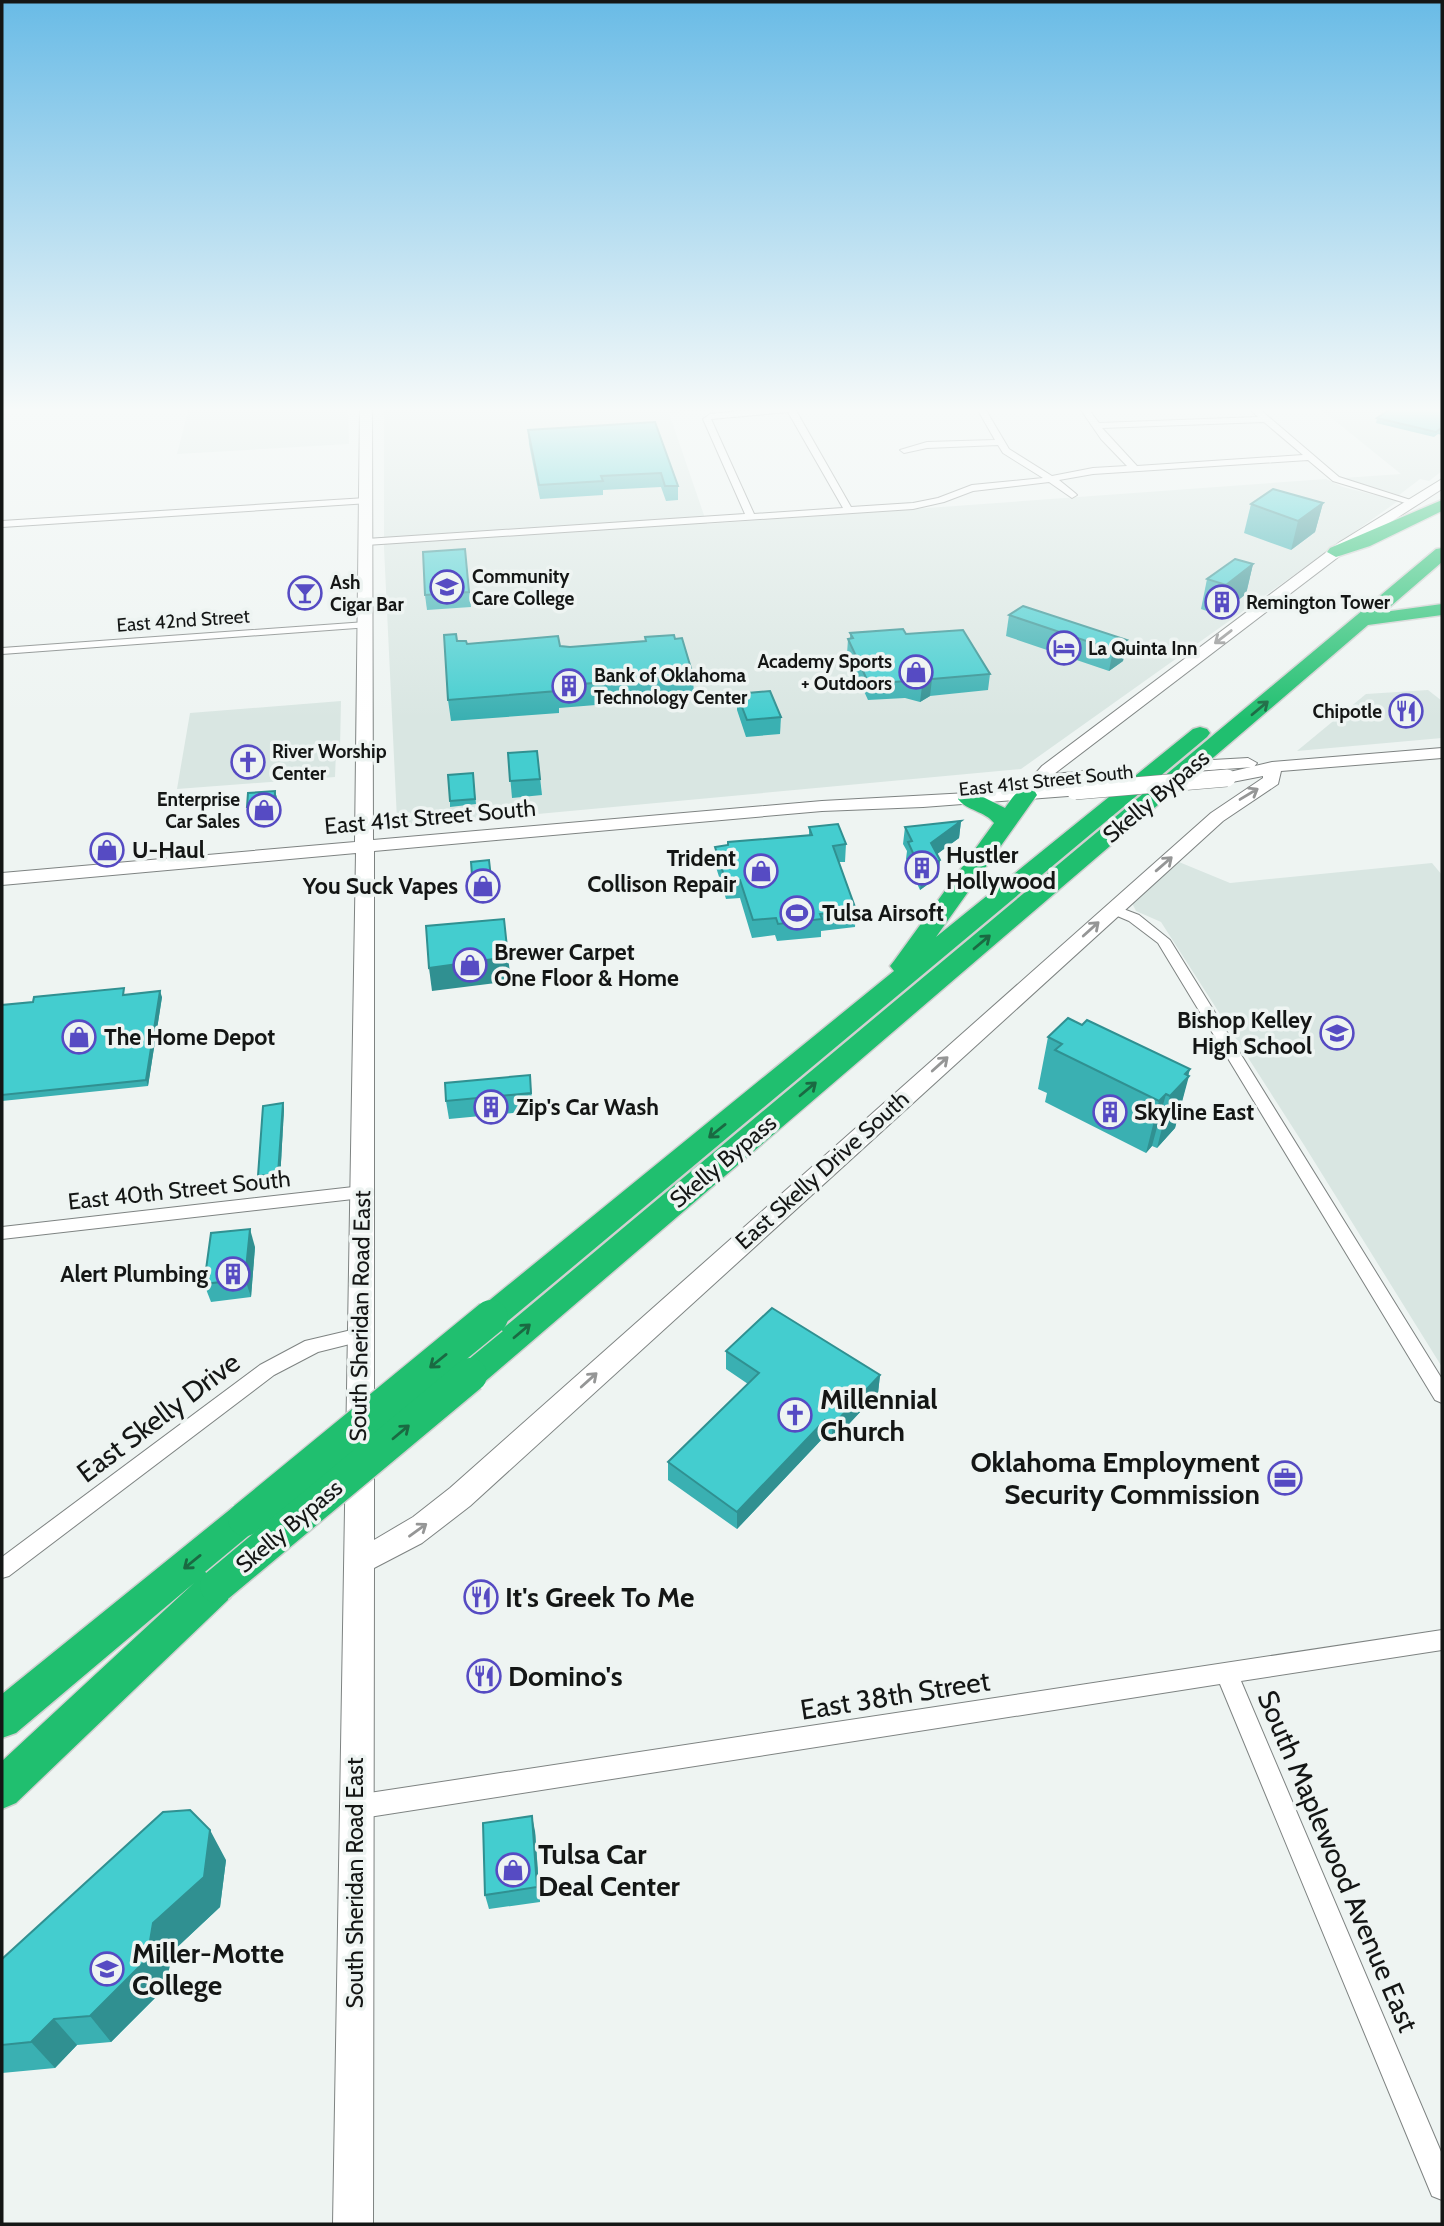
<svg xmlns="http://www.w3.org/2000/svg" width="1444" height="2226" viewBox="0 0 1444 2226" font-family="Cabin,sans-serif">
<rect width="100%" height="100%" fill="#eef4f2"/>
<!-- built -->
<g fill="#d9e6e2">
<path d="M189,407H348L349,444L177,454Z"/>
<path d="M384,407H738L739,409L669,413L707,524L1326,479L1343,487L1398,501L1021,769L409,826L397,820L384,548Z"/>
<path d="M1318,407H1442V471L1429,481L1420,479L1399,495L1343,478L1401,474Z"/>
<path d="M1428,690L1442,701V738L1297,751L1366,694Z"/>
<path d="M341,701L340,748L336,751L335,777L177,789L190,713Z"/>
<path d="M1179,862L1230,883L1432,863L1442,875V1367L1304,1145L1161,922L1136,911L1132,903Z"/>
</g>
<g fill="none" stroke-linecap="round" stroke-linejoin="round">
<defs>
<g id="minor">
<path d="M782,407H794L851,507L913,503L938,498L972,485L1043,478L1003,453L998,445L927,448L904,453L900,450L927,442L995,440L976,407H984L1009,449L1052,476L1093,468L1127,466L1101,439L1079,407H1087L1099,423L1258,417L1248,407H1257L1339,477L1420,503L1412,505L1333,481L1308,460L1093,474L1059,480L1075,493L1077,495L1072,498L1049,482L973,491L944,502L913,509L366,545L361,542L366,539L745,514L703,419L710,414ZM788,412L843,508L754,514L711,419ZM1264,422L1303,455L1137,466L1102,428Z"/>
<path d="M366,498L369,499V503L2,527V521Z"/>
<path d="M366,622L371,625L370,627L2,654V648Z"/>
<path d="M1113,905L1139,915L1170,940L1442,1379V1403L1435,1400L1158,943L1129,921L1108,912L1106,909Z"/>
<path d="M362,1186L368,1188L370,1192L368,1196L362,1198L2,1239V1227Z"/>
<path d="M360,1328L366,1330L369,1335L366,1340L318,1352L274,1375L9,1576L2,1578V1557L260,1365L305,1341Z"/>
<path d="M1442,1630V1650L1241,1681L1442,2154V2200L1432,2196L1220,1684L356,1819L348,1815L344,1807L348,1799L356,1795Z"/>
</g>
<g id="secondary">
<path d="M360,407H372L373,840L822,801L1021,790L1042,766L1340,542L1442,479V489L1350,548L1054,774L1095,770L1104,775L1101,779L1046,783L1042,788L1081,787L1084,791L1081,795L923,807L822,811L374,851V1540L413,1517L450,1488L1211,813L1263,778V776L1227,783L1218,778L1221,774L1272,762L1442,748V758L1281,771L1278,784L1223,821L470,1506L422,1543L374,1568L373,2224H333L356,853L2,885V873L355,842Z"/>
<path d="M1248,758L1257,763L1254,767L1195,771L1186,766L1195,761Z"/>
</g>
<g id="motorway">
<path d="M1442,500V511L1370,546L1336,557L1327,552L1330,548Z"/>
<path d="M1442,548V562L1384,612L1442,604V615L1368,625L482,1384L470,1388L458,1384L453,1375L458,1366L1436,549Z"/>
<path d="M1200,727L1207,729L1210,733L1207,737L502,1326L491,1329L480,1326L475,1317L480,1308L894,971L890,966L894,961L994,823C985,811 967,811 958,799L961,794H977L1005,808C1014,796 1018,786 1034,790L1037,795L936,937L1193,729Z"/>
<path d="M245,1503L258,1508L263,1519L258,1530L206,1573L217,1569L230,1574L236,1586L230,1598L16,1803L2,1809V1761L194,1583L16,1733L2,1738V1694L232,1508Z"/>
</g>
</defs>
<!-- minor casing -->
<use href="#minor" stroke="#7e8382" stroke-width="2"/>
<!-- secondary casing -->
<use href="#secondary" stroke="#7e8382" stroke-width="2"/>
<!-- motorway casing -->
<use href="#motorway" stroke="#d0d0d0" stroke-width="3"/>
<!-- minor -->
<use href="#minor" fill="#fff" fill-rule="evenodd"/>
<!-- secondary -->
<use href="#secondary" fill="#fff" fill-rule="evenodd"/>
<!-- motorway -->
<use href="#motorway" fill="#20bf6f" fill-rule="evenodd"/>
<defs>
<path id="secondary-bridge" d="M1075,791L1227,778"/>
<g id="motorway-bridge">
<path d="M245,1519L491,1317"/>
<path d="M217,1586L470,1375"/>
</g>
</defs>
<!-- secondary-bridge casing -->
<use href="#secondary-bridge" stroke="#7e8382" stroke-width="18" stroke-linecap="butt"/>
<!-- motorway-bridge casing -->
<use href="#motorway-bridge" stroke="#d0d0d0" stroke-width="37" stroke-linecap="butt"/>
<!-- secondary-bridge -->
<use href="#secondary-bridge" stroke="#fff" stroke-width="17"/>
<!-- motorway-bridge -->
<use href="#motorway-bridge" stroke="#20bf6f" stroke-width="34"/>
</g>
<!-- wall -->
<g fill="#3ab0b2">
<path d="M1442,407V435L1438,434L1434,437L1376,423L1377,418Z"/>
<path d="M655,422L678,486V500L666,501L661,487L603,490V495L540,499L529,444L528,430Z"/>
<path d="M1323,503L1315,532L1291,550L1244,533L1251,504Z"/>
<path d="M465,549L471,607L427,610L425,595Z"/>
<path d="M1253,564L1246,594L1219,615L1201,609L1207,579Z"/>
<path d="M1009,615L1127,640L1123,661L1109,671L1006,636Z"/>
<path d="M850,633L906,634L990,674L988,690L930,696L920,702L905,698L868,700L847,654L848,639L850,638Z"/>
<path d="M645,637L675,639L693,675L694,697L559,708V713L451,721L448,700L457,641L467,644L560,646L570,647L645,641Z"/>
<path d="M737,694L781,717L780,734L746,737L737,710Z"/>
<path d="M537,751L542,795L512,798L508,753Z"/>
<path d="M473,773L476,804L450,807V801Z"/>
<path d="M275,791L278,802L276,816L249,819L247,807Z"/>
<path d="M961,821L959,838L937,854L940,860L938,877L920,890L906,859L907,851L903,844L905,827Z"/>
<path d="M809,827L846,844L845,862H839L856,910L855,927L821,931V937L777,941L775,935L752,938L740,898L726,899L715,864V847L809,836Z"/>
<path d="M489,860L493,899L475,901L473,889Z"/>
<path d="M126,994L162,997L148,1086L2,1101V1005Z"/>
<path d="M1082,1025L1190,1069L1175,1128L1157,1148L1152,1146L1146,1153L1045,1102L1047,1093L1038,1089L1048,1037Z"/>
<path d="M530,1075L533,1111L449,1119L446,1101Z"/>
<path d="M283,1103L284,1109L280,1180L259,1182L258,1176Z"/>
<path d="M255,1247L251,1297L211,1302L204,1284Z"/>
<path d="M726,1351L880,1375L878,1393L831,1443L823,1438L737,1529L668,1480V1462L748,1384L726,1369Z"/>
<path d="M535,1831L540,1902L489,1909L485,1895Z"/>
<path d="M226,1860L220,1907L172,1952L166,1987L111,2042L77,2045L55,2068L2,2073V1959Z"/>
</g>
<!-- shaded-wall -->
<g fill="#309091">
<path d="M1323,503L1315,532L1291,550L1298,521Z"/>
<path d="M1253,564L1246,594L1219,615L1226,585Z"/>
<path d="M1127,640L1123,661L1109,671L1113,650Z"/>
<path d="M932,679L930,696L920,702L922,686Z"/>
<path d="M275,791L278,802L276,816L274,805Z"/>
<path d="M961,821L959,838L929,860L931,843Z"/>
<path d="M940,860L938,877L920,890L922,873Z"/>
<path d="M508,957L511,981L432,991L429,968Z"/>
<path d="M160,991L162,997L148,1086L146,1080Z"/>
<path d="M1190,1069L1187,1078L1189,1076L1175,1128L1157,1148L1170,1096L1185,1074Z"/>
<path d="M1166,1094L1152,1146L1146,1153L1159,1101Z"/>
<path d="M283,1103L284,1109L280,1180L278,1174Z"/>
<path d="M250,1229L255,1247L251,1297L245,1279Z"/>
<path d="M880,1375L878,1393L831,1443L833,1425Z"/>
<path d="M825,1420L823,1438L737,1529V1512Z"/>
<path d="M532,1816L535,1831L540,1902L537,1887Z"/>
<path d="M210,1830L226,1860L220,1907L172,1952L166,1987L111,2042L90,2016L153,1923Z"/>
<path d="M54,2019L77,2045L55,2068L31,2042Z"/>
</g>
<!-- building -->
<g fill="#44cdcf" stroke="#309091" stroke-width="2">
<path d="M1394,407H1442V430L1440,429L1436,432L1377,418Z"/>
<path d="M655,422L678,486H665L661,473L601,476L603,481L539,485L528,430Z"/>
<path d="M1273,489L1323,503L1298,521L1251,504Z"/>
<path d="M465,549L469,592L425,595L423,552Z"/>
<path d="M1235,559L1253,564L1226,585L1207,579Z"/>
<path d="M1023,606L1127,640L1113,650L1009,615Z"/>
<path d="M903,629L906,634L963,630L990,674L932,679L922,686L906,681L869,684L848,639L853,638L850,633Z"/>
<path d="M456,634L457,641H466L467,644L558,636L560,646L570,647L646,641L645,637L674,635L675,639L682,638L693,675L557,686V691L448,700L444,635Z"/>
<path d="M770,691L781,717L747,720L737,694Z"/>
<path d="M537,751L540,779L510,781L508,753Z"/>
<path d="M473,773L475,799L450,801L448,775Z"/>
<path d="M275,791L274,805L247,807L248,793Z"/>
<path d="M961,821L931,843L940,860L922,873L908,842L912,841L905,827Z"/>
<path d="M838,824L846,844L833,846L856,910L820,914L822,919L778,924L776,918L753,920L740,880L726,882L715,847L728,845V842L812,835L809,827Z"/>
<path d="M489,860L492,887L473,889L471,862Z"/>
<path d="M504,919L508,957L429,968L426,926Z"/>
<path d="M124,988L123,995L160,991L146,1080L2,1095V1005L33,1002L34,997Z"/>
<path d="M1068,1018L1082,1025L1087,1020L1190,1069L1185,1074L1189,1076L1170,1096L1166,1094L1159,1101L1055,1050L1062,1044L1048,1037Z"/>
<path d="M530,1075L531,1093L446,1101L445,1083Z"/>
<path d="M283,1103L278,1174L258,1176L263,1106Z"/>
<path d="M250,1229L245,1279L204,1284L211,1233Z"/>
<path d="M772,1308L880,1375L833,1425L825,1420L737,1512L668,1462L759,1373L726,1351Z"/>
<path d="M190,1810L210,1830L204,1877L153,1923L147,1959L90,2016L54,2019L31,2042L2,2045V1959L163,1812Z"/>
<path d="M532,1816L537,1887L485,1895L483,1823Z"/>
</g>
<!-- one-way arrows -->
<defs><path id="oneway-shaft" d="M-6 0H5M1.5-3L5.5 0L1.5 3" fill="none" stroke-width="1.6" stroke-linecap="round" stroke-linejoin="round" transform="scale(1.75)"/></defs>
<g stroke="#959696">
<use href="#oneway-shaft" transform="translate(1223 637) rotate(142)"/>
<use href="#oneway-shaft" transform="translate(1249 794) rotate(-31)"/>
<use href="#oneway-shaft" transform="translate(1164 864) rotate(-41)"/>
<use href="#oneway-shaft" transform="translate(1091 929) rotate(-42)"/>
<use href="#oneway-shaft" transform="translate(940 1064) rotate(-42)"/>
<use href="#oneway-shaft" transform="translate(589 1380) rotate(-42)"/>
<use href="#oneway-shaft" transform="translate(418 1530) rotate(-36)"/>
</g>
<g stroke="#1a6a42">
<use href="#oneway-shaft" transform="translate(1260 708) rotate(-40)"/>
<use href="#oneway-shaft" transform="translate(982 942) rotate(-40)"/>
<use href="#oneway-shaft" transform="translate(808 1089) rotate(-40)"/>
<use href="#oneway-shaft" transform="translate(717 1131) rotate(141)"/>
<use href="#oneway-shaft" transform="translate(522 1331) rotate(-40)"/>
<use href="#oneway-shaft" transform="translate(438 1361) rotate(141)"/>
<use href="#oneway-shaft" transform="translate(401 1432) rotate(-40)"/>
<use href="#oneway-shaft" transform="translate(192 1562) rotate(141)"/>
</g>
<!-- sky -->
<linearGradient id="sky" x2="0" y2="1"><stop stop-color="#69bbe6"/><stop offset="0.57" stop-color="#f7faf9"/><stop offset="1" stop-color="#f7faf9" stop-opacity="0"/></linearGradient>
<rect width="1444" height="719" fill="url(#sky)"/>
<!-- icons -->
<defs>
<symbol id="university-ring" viewBox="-11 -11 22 22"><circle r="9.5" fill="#eef4f2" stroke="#564bc3" stroke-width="1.5"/><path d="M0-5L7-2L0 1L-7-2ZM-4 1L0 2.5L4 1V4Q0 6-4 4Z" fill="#564bc3"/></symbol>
<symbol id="bar-ring" viewBox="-11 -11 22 22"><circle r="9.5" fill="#eef4f2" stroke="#564bc3" stroke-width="1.5"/><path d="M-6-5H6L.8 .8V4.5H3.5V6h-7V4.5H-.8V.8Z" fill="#564bc3"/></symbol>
<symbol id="building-ring" viewBox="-11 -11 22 22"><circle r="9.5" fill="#eef4f2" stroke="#564bc3" stroke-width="1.5"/><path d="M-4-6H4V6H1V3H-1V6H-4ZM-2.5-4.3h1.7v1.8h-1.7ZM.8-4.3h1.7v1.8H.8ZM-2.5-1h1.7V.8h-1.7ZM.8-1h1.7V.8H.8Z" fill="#564bc3"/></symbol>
<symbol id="hotel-ring" viewBox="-11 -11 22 22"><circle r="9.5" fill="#eef4f2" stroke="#564bc3" stroke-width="1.5"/><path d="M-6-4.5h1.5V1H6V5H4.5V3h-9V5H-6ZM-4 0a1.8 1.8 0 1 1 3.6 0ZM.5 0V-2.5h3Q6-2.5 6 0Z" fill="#564bc3"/></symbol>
<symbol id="shop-ring" viewBox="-11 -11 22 22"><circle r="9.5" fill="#eef4f2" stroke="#564bc3" stroke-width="1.5"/><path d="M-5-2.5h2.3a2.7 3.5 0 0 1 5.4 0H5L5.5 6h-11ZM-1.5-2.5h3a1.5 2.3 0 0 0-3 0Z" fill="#564bc3"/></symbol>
<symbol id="restaurant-ring" viewBox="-11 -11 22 22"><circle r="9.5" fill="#eef4f2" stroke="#564bc3" stroke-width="1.5"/><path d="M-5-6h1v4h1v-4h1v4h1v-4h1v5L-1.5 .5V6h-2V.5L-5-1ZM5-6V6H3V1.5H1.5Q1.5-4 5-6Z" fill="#564bc3"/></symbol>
<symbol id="church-ring" viewBox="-11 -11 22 22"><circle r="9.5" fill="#eef4f2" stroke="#564bc3" stroke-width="1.5"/><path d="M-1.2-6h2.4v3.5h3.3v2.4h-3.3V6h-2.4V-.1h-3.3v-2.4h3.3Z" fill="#564bc3"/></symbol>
<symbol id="stadium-ring" viewBox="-11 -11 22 22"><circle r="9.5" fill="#eef4f2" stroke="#564bc3" stroke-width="1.5"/><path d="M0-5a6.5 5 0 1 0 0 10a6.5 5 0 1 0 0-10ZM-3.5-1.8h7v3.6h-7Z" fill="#564bc3"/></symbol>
<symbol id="school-ring" viewBox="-11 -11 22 22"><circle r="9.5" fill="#eef4f2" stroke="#564bc3" stroke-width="1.5"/><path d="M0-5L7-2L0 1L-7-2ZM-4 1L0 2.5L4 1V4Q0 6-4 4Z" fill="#564bc3"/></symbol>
<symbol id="office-ring" viewBox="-11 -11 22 22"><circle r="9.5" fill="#eef4f2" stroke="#564bc3" stroke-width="1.5"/><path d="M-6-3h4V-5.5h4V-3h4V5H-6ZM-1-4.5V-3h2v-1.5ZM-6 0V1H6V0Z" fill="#564bc3"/></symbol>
</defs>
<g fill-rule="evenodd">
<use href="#university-ring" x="428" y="568" width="38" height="38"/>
<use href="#bar-ring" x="286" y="574" width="38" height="38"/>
<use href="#building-ring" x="1203" y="583" width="38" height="38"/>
<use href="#hotel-ring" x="1045" y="629" width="38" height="38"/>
<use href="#shop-ring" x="897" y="653" width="38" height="38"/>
<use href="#building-ring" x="550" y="667" width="38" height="38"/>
<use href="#restaurant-ring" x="1387" y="692" width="38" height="38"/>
<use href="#church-ring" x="229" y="743" width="38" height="38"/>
<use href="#shop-ring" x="245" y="791" width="38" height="38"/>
<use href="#shop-ring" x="88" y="831" width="38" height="38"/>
<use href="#building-ring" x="903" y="849" width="38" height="38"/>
<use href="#shop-ring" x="742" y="852" width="38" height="38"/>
<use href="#shop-ring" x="464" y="867" width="38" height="38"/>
<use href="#stadium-ring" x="778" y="894" width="38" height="38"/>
<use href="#shop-ring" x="451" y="946" width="38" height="38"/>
<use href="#school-ring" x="1318" y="1014" width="38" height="38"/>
<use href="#shop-ring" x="60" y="1018" width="38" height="38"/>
<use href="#building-ring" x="472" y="1088" width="38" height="38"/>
<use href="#building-ring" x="1091" y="1093" width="38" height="38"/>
<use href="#building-ring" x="214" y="1255" width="38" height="38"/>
<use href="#church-ring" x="776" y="1396" width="38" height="38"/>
<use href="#office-ring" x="1266" y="1459" width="38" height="38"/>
<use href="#restaurant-ring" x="462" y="1578" width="38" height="38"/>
<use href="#restaurant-ring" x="465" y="1657" width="38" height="38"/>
<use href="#shop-ring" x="494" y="1851" width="38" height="38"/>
<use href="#university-ring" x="88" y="1950" width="38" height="38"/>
</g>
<g text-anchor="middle" stroke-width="7" stroke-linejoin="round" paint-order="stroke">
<!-- far-poi labels -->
<g font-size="19" font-weight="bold" fill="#141615" stroke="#eef4f2" text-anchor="start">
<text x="472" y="583">Community<tspan x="472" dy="22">Care College</tspan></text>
<text x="330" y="589">Ash<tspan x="330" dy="22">Cigar Bar</tspan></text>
<text x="1246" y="609">Remington Tower</text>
<text x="1088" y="655">La Quinta Inn</text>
<text x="892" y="668" text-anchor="end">Academy Sports<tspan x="892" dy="22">+ Outdoors</tspan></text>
<text x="594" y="682">Bank of Oklahoma<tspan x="594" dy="22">Technology Center</tspan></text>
<text x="1382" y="718" text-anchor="end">Chipotle</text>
<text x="272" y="758">River Worship<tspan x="272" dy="22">Center</tspan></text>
<text x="240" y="806" text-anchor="end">Enterprise<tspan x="240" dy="22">Car Sales</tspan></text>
</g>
<!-- far-street labels -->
<g font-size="19" fill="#141615" stroke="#eef4f2">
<text transform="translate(183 620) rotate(-4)" y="7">East 42nd Street</text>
<text transform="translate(1046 780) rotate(-6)" y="7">East 41st Street South</text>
</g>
<!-- street labels -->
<g font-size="23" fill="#141615" stroke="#eef4f2">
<text transform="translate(1156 796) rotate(-40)" y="8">Skelly Bypass</text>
<text transform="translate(430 817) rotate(-5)" y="8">East 41st Street South</text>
<text transform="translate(723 1161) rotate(-40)" y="8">Skelly Bypass</text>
<text transform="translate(822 1170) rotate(-42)" y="8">East Skelly Drive South</text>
<text transform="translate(179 1190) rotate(-6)" y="8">East 40th Street South</text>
<text transform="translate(360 1316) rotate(-89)" y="8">South Sheridan Road East</text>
<text transform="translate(289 1526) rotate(-40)" y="8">Skelly Bypass</text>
<text transform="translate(355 1883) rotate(-90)" y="8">South Sheridan Road East</text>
</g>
<!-- poi labels -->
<g font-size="23" font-weight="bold" fill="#141615" stroke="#eef4f2" text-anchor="start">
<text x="132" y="858">U-Haul</text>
<text x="946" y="863">Hustler<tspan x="946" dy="26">Hollywood</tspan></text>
<text x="736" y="866" text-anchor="end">Trident<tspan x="736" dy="26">Collison Repair</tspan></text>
<text x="458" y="894" text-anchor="end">You Suck Vapes</text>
<text x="822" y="921">Tulsa Airsoft</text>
<text x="494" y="960">Brewer Carpet<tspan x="494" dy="26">One Floor &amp; Home</tspan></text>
<text x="1312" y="1028" text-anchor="end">Bishop Kelley<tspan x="1312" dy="26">High School</tspan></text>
<text x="104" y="1045">The Home Depot</text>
<text x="516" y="1115">Zip's Car Wash</text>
<text x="1134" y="1120">Skyline East</text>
<text x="208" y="1282" text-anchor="end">Alert Plumbing</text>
</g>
<!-- near-poi labels -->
<g font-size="28" font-weight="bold" fill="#141615" stroke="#eef4f2" text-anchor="start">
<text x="820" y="1409">Millennial<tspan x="820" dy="32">Church</tspan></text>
<text x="1260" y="1472" text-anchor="end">Oklahoma Employment<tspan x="1260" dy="32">Security Commission</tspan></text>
<text x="505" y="1607">It's Greek To Me</text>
<text x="508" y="1686">Domino's</text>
<text x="538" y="1864">Tulsa Car<tspan x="538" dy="32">Deal Center</tspan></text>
<text x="132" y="1963">Miller-Motte<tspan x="132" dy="32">College</tspan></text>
</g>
<!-- near-street labels -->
<g font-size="28" fill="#141615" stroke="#eef4f2">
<text transform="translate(158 1417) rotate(-37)" y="10">East Skelly Drive</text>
<text transform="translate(895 1695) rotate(-9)" y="10">East 38th Street</text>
<text transform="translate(1338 1861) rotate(67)" y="10">South Maplewood Avenue East</text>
</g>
</g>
<!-- border -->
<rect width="1444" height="2226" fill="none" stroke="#141615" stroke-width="7"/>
</svg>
